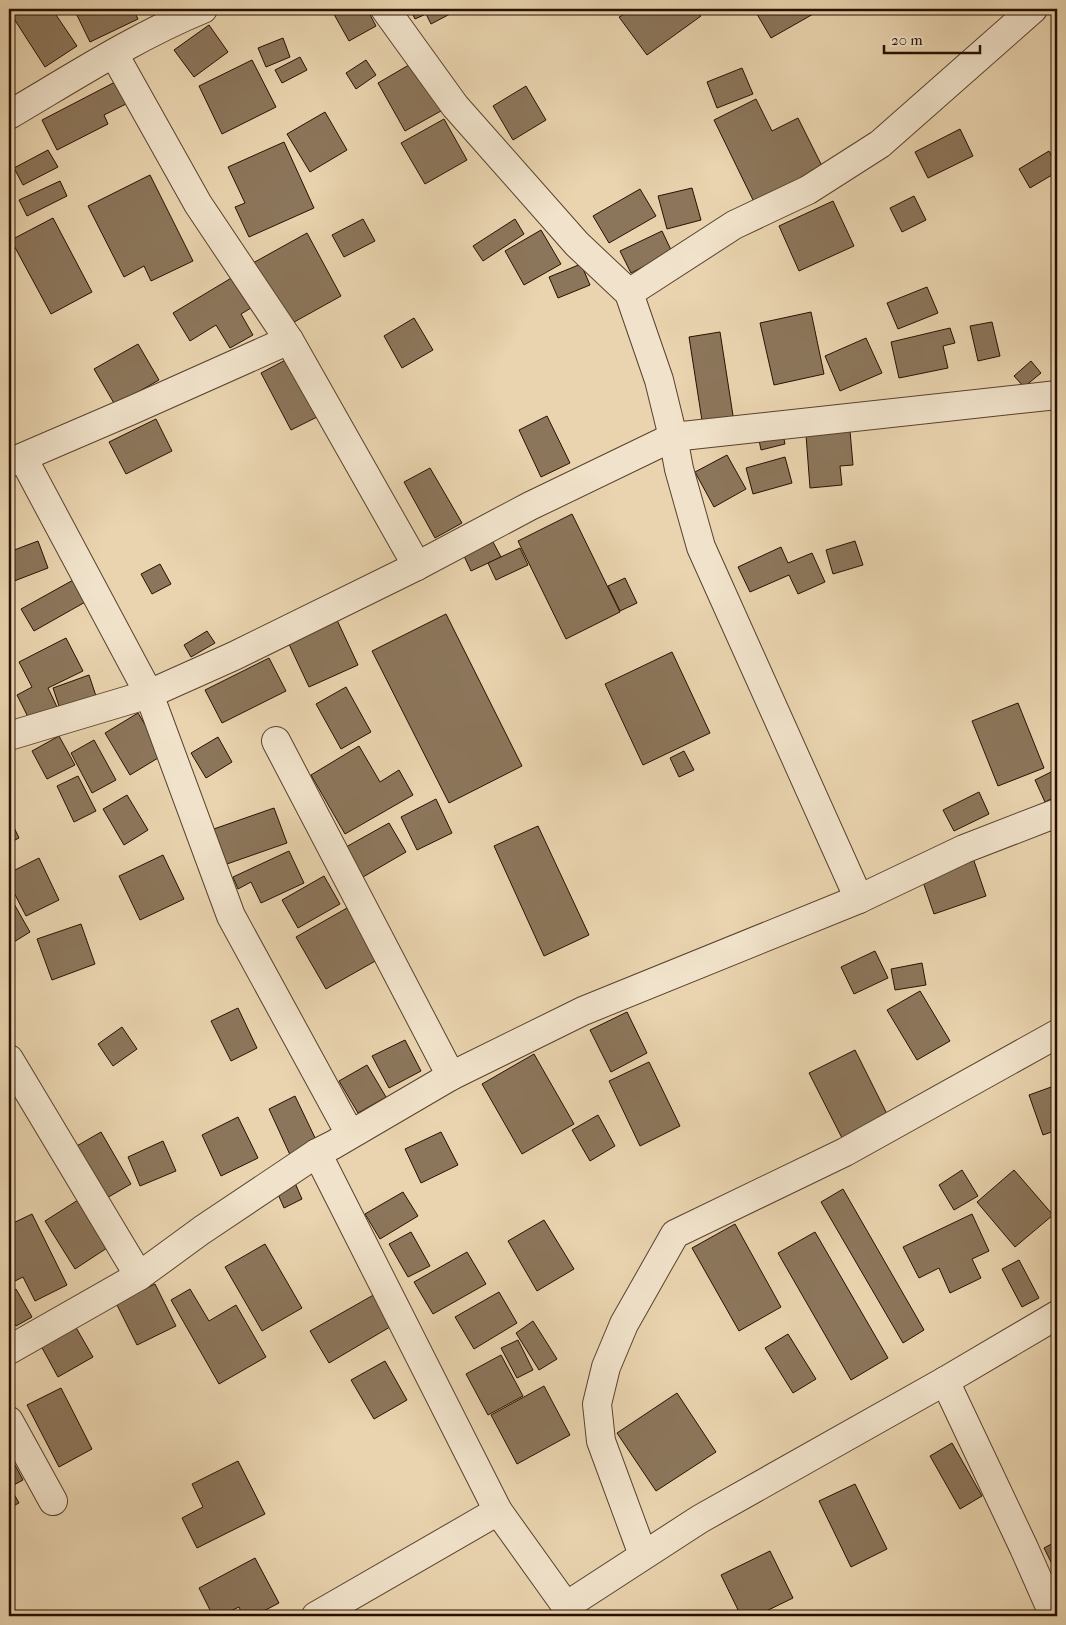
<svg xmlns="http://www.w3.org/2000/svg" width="1066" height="1625" viewBox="0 0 1066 1625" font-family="'IM FELL French Canon',serif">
<rect width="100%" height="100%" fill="#e9d4af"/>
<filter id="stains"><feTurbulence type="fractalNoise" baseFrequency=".004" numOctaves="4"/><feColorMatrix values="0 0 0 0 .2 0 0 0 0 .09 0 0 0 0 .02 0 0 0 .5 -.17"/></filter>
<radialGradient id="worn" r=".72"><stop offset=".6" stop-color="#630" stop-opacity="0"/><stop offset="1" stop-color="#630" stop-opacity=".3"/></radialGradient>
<!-- building -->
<g fill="#8c765b" stroke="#281000">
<path d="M10,9H52L77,46L45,67L9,11Z"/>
<path d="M74,9H133L138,19L90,42Z"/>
<path d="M331,9H367L376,26L349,41Z"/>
<path d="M410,9H447L450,14L431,24L426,14L415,19Z"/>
<path d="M618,9H696L701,16L647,55L619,17L623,15Z"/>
<path d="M754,9H822L771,38Z"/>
<path d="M209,25L228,52L194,77L174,50Z"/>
<path d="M283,38L290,57L266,67L258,48Z"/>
<path d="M300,57L307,70L282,83L275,70Z"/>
<path d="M252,60L276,107L222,134L199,86Z"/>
<path d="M366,60L376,75L356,89L346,73Z"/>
<path d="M414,62L441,111L405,131L378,83Z"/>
<path d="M742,68L753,94L717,108L707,82Z"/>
<path d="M119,80L130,102L104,115L108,124L57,150L42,120Z"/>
<path d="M526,86L546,120L513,140L493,106Z"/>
<path d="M756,99L772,131L798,118L824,170L755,204L714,120Z"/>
<path d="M325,112L347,150L310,172L287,134Z"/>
<path d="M444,119L467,160L425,184L401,143Z"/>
<path d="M960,129L973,156L928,178L915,152Z"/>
<path d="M284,142L314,208L249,237L235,207L245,203L228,167Z"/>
<path d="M48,150L58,167L23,185L14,168Z"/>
<path d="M1049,151L1057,166V172L1030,188L1019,169Z"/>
<path d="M150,175L193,261L151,281L144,266L124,277L88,206Z"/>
<path d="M60,181L67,196L27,216L19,200Z"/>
<path d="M692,188L701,220L667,229L658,196Z"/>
<path d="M640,189L656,216L609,243L593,216Z"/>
<path d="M914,196L926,220L902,232L890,208Z"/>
<path d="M833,201L854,246L799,271L779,226Z"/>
<path d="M53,218L92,292L51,314L11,240Z"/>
<path d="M363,219L375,241L344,257L332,235Z"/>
<path d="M515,219L524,234L483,261L473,246Z"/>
<path d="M541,230L561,264L524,285L505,251Z"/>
<path d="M662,231L672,252L631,273L620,251Z"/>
<path d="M307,233L341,296L287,326L253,263Z"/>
<path d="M581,264L590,285L558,298L549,277Z"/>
<path d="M233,277L251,308L241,314L253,335L230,348L216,325L190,341L173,313Z"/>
<path d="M927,287L938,313L898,329L887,303Z"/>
<path d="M811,312L824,374L774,385L760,323Z"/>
<path d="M414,318L433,350L402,368L384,336Z"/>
<path d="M992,322L1000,356L978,361L970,326Z"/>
<path d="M950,328L955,343L943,346L948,368L899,378L891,342Z"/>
<path d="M720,332L734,422L703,427L689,337Z"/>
<path d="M866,338L882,373L840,391L825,356Z"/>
<path d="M138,344L159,380L115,405L94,369Z"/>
<path d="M293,356L323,414L291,430L261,373Z"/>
<path d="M1031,361L1041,373L1024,387L1014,376Z"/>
<path d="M547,416L570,463L541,477L519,430Z"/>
<path d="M156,419L172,451L126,474L109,442Z"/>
<path d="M782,429L785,444L761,450L758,435Z"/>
<path d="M850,431L853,465L840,466L842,485L810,488L806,435Z"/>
<path d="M727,455L746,489L714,507L695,472Z"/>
<path d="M785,457L792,483L753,494L746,468Z"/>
<path d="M430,468L462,523L435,538L404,482Z"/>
<path d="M572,514L620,612L566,639L518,541Z"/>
<path d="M38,541L48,568L9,583V552Z"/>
<path d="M855,541L863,565L833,574L826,550Z"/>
<path d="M493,542L501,557L471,571L464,556Z"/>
<path d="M781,547L788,563L812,553L825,582L798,594L789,575L750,592L738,567Z"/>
<path d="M520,548L528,565L496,580L488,563Z"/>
<path d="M160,564L171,584L152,594L141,574Z"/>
<path d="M625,578L637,603L620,611L608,586Z"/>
<path d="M75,579L87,601L34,631L21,609Z"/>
<path d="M446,614L522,766L449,803L372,651Z"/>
<path d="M336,618L358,665L309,687L287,640Z"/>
<path d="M207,631L215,643L191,657L184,645Z"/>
<path d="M66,638L83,671L48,688L58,709L31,723L17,695L32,687L19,662Z"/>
<path d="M672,652L710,733L643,765L605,684Z"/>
<path d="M269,658L286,691L222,723L205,690Z"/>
<path d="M89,675L96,696L60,709L53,688Z"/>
<path d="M346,687L371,732L341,749L316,704Z"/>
<path d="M1018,703L1044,768L998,786L972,721Z"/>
<path d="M138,713L163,755L130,775L105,733Z"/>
<path d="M59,736L75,765L47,779L32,751Z"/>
<path d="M218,737L232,762L206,778L191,753Z"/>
<path d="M94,740L116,780L92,793L71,753Z"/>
<path d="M359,746L380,782L399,770L413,795L345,834L311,775Z"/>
<path d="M684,751L694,770L679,777L670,758Z"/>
<path d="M1057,769V796L1045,802L1035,780Z"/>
<path d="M78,776L96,811L74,822L57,786Z"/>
<path d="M979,792L989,814L954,831L943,810Z"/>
<path d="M127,795L148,830L124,845L103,809Z"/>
<path d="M436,799L452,833L417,850L401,817Z"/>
<path d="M274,808L287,843L224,865L211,830Z"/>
<path d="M9,817L19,838L9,843Z"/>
<path d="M389,823L406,852L363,877L346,847Z"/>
<path d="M538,826L589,935L544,956L494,846Z"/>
<path d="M289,851L304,883L261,903L251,882L238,889L233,877Z"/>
<path d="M163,855L184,899L140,920L119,876Z"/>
<path d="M39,858L59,900L26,916L9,883V873Z"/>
<path d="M973,858L986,896L934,914L921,876Z"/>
<path d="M324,876L340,904L298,928L282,900Z"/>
<path d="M9,895L30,932L9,945Z"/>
<path d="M347,908L377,960L326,989L296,937Z"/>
<path d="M81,924L95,964L52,980L37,939Z"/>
<path d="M875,951L888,978L854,994L841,967Z"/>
<path d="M922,963L926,985L895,990L891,969Z"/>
<path d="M920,991L950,1041L917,1060L887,1010Z"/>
<path d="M238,1008L257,1048L231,1061L211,1021Z"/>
<path d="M627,1012L647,1053L611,1072L590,1030Z"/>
<path d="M122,1027L137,1049L113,1066L98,1044Z"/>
<path d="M405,1040L421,1071L389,1088L372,1056Z"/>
<path d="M855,1050L888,1116L843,1140L809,1073Z"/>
<path d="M1057,1051V1066L1051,1054Z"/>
<path d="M534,1054L574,1124L522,1154L482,1084Z"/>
<path d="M649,1062L680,1126L640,1146L609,1081Z"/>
<path d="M367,1065L386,1097L358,1113L339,1081Z"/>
<path d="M1054,1086L1057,1097V1130L1043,1135L1029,1095Z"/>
<path d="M295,1096L318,1144L291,1157L269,1109Z"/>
<path d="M598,1115L615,1146L590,1161L572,1130Z"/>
<path d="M238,1117L258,1158L221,1176L202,1135Z"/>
<path d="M101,1132L131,1184L105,1199L75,1147Z"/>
<path d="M441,1132L458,1165L421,1183L405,1149Z"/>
<path d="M163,1141L176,1171L140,1186L128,1157Z"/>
<path d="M962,1170L978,1196L954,1210L939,1185Z"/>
<path d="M1014,1170L1053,1215L1015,1247L977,1202Z"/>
<path d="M295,1183L302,1199L284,1208L277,1192Z"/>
<path d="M843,1189L924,1330L903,1343L821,1202Z"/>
<path d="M403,1192L418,1216L380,1239L365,1214Z"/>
<path d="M78,1200L107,1248L75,1269L45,1221Z"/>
<path d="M32,1214L67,1285L35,1301L23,1277L9,1284V1225Z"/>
<path d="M972,1214L989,1251L972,1259L981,1278L950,1293L939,1268L919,1278L903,1247Z"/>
<path d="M544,1220L574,1269L537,1291L508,1241Z"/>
<path d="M735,1224L781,1307L739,1331L692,1248Z"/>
<path d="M411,1232L430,1266L408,1277L389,1244Z"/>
<path d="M815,1232L888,1358L851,1380L778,1253Z"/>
<path d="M265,1244L302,1308L262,1331L225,1267Z"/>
<path d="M467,1252L486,1284L433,1314L414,1282Z"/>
<path d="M1019,1260L1039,1298L1022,1307L1002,1269Z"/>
<path d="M155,1284L176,1326L137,1345L116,1303Z"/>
<path d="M16,1289L32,1317L16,1326L9,1314V1293Z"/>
<path d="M190,1289L209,1321L236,1305L266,1357L219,1384L171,1300Z"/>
<path d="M499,1292L517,1323L474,1349L455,1317Z"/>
<path d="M377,1293L395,1324L329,1363L310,1331Z"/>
<path d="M533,1321L557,1359L539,1370L516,1333Z"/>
<path d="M74,1324L93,1357L58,1377L40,1344Z"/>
<path d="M788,1334L816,1379L793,1393L765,1348Z"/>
<path d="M518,1340L533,1370L517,1378L501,1348Z"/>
<path d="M501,1355L523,1396L488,1415L466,1374Z"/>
<path d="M385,1361L407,1400L374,1419L351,1380Z"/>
<path d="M544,1386L570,1435L517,1464L491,1415Z"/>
<path d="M61,1388L92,1449L59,1467L27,1405Z"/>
<path d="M677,1393L716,1452L656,1491L617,1433Z"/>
<path d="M952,1443L982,1496L960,1509L930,1456Z"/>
<path d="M9,1454L23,1480L10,1487L19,1503L9,1508Z"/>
<path d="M238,1461L265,1514L197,1548L182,1518L203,1507L192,1484Z"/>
<path d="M855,1484L887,1549L851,1567L819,1501Z"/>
<path d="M1057,1541V1574L1044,1548Z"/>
<path d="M770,1551L793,1598L756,1616H741L721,1575Z"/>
<path d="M255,1558L279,1603L254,1616H243L239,1607L220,1616H213L199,1588Z"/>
</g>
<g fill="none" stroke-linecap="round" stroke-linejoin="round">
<defs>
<g id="minor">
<path d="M385,9L455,106L577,244L629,293L659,380L673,437L679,469L701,547L859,899"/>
<path d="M114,54L198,204L289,340L417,566"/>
<path d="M9,115C72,78 135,37 203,9"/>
<path d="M629,293L734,225L808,190L880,144L1033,9"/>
<path d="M23,458L149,694L231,916L350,1134"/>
<path d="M9,463L130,411L289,340"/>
<path d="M9,736L149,694L234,656L417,566L530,506L673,437L1057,395"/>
<path d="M276,741L451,1076"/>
<path d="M9,1059L139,1276"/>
<path d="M317,1153L498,1511L566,1606L570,1616"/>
<path d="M9,1350L139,1276L202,1230L317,1153L333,1145L451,1076L583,1011L859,899L964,849L1057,813"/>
<path d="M945,1381L1024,1548L1054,1616"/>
<path d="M9,1421L53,1501"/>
<path d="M643,1555L601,1441L597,1404L606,1367L624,1324L675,1234L845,1152L1057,1034"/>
<path d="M566,1606L700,1519L945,1381L1057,1315"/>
<path d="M316,1616L498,1511"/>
</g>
</defs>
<!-- minor casing -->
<use href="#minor" stroke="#58412c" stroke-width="30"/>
<!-- minor -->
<use href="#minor" stroke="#f1e3cb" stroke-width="28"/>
</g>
<!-- margin -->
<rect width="1066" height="1625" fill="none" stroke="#e9d4af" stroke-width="30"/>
<rect x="10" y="10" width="1046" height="1605" fill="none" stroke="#281000" stroke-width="2.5"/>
<rect x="15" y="15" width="1036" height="1595" fill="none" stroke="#281000"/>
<!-- scale -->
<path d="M884 45v8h96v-8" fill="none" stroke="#281000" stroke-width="2.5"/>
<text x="891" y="45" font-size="15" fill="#281000" stroke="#f1e3cb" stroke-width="4" paint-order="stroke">20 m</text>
<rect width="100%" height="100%" filter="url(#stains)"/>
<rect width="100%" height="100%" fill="url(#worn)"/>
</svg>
